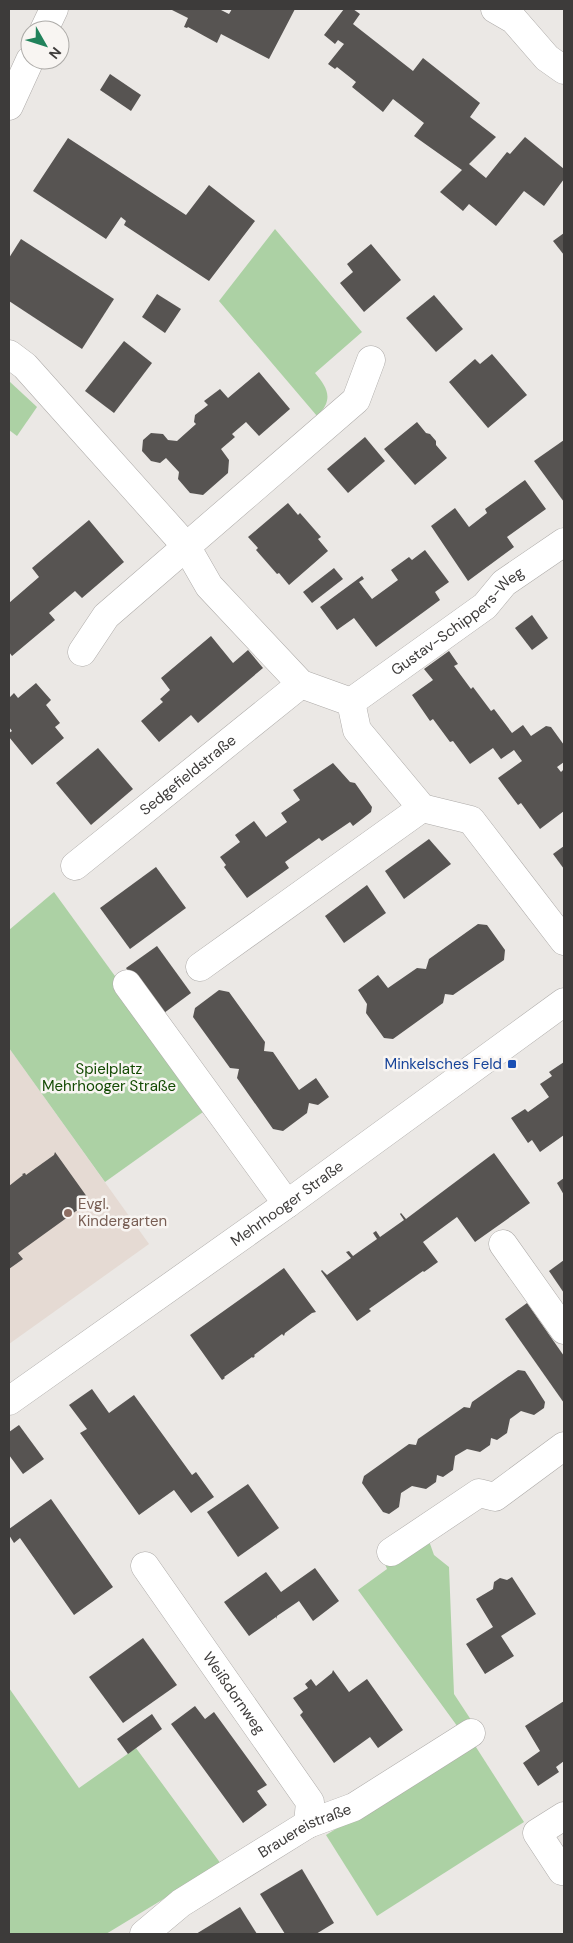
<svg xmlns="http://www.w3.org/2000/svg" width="573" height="1943" viewBox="0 0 573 1943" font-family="'DM Sans',sans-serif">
<rect width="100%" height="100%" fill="#ebe8e5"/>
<!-- built -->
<path fill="#e5dad3" d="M9,1048L149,1244L9,1344Z"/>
<!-- green -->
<g fill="#acd1a4">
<path d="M275,229L362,332L315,373C328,388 334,400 317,416L219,301Z"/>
<path d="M9,381L37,407L17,436L9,430Z"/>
<path d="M54,892L210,1107L105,1182L9,1048V930Z"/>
<path d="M429,1541L434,1555L449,1567L454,1694L475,1726L463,1734L358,1590L387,1569L385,1564Z"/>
<path d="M9,1688L79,1788L136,1748L221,1864L106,1934H9Z"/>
<path d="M474,1744L524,1822L377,1916L326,1835Z"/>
</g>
<!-- building -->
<g fill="#575452">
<path d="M170,9H219L229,14L232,9H295L269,59L221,34L217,43L188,27L187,28L184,27L188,18Z"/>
<path d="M344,9H353L360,14L353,24L413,71L423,58L480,103L470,117L496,137L469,164L486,178L507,152L510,154L525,137L564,169V179L544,206L524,191L496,226L469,204L463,211L440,192L462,170L414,136L424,123L393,99L383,112L352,87L356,82L337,67L335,69L328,64L344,44L338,40L335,44L324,35Z"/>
<path d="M110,74L141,95L131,111L100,90Z"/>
<path d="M68,138L186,215L209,185L255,221L209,281L124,225L126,221L121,217L106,239L33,191Z"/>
<path d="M564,233V255L553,241Z"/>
<path d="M21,239L114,299L82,349L9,301V258Z"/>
<path d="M371,244L401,280L364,312L340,283L353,272L347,264Z"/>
<path d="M157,294L181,309L165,333L142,317Z"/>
<path d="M434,295L463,329L436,352L406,318Z"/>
<path d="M124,341L152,363L114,413L85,391Z"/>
<path d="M492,354L527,395L488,428L449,382L475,359L480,364Z"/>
<path d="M259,372L290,409L259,436L246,422L232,434L235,437L221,449L229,460L228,473L203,495L190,493L178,479L179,472L166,458L160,463L151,461L142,451L143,440L151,433L163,434L168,440L177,441L196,424L194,422L195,415L208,405L204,401L220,389L228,398Z"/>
<path d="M417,422L426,433L430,434L436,441V445L447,458L415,485L384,449Z"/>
<path d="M365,437L385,461L348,493L327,469Z"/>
<path d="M564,440V502L534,461Z"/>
<path d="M525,480L546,509L507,537L514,547L468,581L431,526L455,508L469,527L487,513L485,509Z"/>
<path d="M288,503L298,515L300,513L321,537L318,539L328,551L289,585L279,573L277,574L256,550L258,548L248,537Z"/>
<path d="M89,520L124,562L82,598L75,591L49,613L55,620L12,656L9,652V603L39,577L32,568Z"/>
<path d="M425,550L449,582L435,592L440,600L376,647L354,618L337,630L320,607L362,576L364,579L359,582L372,599L398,580L391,570L409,557L412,560Z"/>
<path d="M334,568L343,579L312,603L303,592Z"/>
<path d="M532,615L548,638L532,650L515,628Z"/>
<path d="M211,636L233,663L248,650L263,668L198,723L191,715L159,742L141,721L163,702L160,699L170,690L161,678Z"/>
<path d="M449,651L458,664L454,666L471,689L473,687L491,711L494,709L512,733L523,725L531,736L546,726L551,727L564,745V762L557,767L561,772L564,769V811L540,829L521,803L518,805L498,778L522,761L514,750L501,759L493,748L470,764L453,741L450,742L433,719L430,721L412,695L433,680L424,669Z"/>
<path d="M36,683L51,700L46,705L60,723L55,727L64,738L32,765L9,737V733L12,731L9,727V698L14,693L18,698Z"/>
<path d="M98,748L133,789L91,825L56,783Z"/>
<path d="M333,763L350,782L355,783L372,807L371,812L353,826L350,822L322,841L319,838L285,862L289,868L247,898L224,867L226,865L220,857L240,842L235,835L254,821L266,837L287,822L281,813L300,800L293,790Z"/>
<path d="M429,839L451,864L404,899L385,871Z"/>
<path d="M564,846V869L553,854Z"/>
<path d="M156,867L186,908L130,949L100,908Z"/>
<path d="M367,885L386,913L344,943L325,916Z"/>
<path d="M478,924L487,925L505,950L504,960L453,995L445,994L443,1003L393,1039L384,1038L366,1013L367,1004L358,990L378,975L388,988L417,968L426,969L429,959Z"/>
<path d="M157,946L191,993L160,1016L126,968Z"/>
<path d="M219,990L229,992L265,1042L264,1051L273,1052L299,1090L316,1078L329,1097L318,1105L309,1103L307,1113L283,1131L273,1129L237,1078L239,1069L230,1068L193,1017L195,1008Z"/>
<path d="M564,1062V1135L540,1152L532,1140L528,1143L511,1118L525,1109L528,1112L549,1097L540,1084L552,1076L549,1072Z"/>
<path d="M55,1152L90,1201L18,1253L23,1259L9,1269V1186L23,1175L22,1174L25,1173L26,1175L54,1155Z"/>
<path d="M494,1153L530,1203L475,1242L457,1217L423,1242L438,1262L424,1272L423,1271L369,1309L371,1311L357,1321L321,1271L322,1270L327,1275L351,1258L346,1252L349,1251L353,1256L377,1239L373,1233L376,1231L380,1237L404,1220L400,1214L401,1213L406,1219Z"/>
<path d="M564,1178V1195L557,1183Z"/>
<path d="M564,1260V1293L549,1271Z"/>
<path d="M284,1268L316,1312L312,1313L285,1333L284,1336L282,1334L254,1355L255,1356L253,1358L252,1357L224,1377L225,1378L222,1380L190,1335Z"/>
<path d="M527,1303L564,1356V1403L505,1319Z"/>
<path d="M518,1370L525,1371L545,1402L544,1408L534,1415L521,1411L510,1419L507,1433L497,1440L491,1438L490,1445L480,1452L467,1449L455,1456L453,1470L443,1477L437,1475L436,1482L426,1489L412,1486L401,1493L399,1507L389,1514L383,1512L362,1483L364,1476L409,1444L416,1445L418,1439L464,1407L470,1408L472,1402Z"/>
<path d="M92,1389L109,1413L134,1395L192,1475L196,1472L214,1497L191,1513L174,1490L139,1515L80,1433L87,1429L69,1405Z"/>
<path d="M19,1425L44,1459L23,1474L9,1455V1432Z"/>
<path d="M248,1484L279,1528L238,1557L207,1512Z"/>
<path d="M51,1499L113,1587L74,1615L20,1538L14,1543L9,1535V1529Z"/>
<path d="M315,1568L339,1601L313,1621L299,1601L277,1616L276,1619V1617L249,1636L224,1602L266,1572L281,1592Z"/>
<path d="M512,1577L536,1614L501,1636L514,1656L485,1674L466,1644L493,1627L476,1599L493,1589L494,1582L500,1578L507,1580Z"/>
<path d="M143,1638L177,1685L123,1723L89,1677Z"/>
<path d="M333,1670L349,1692L367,1679L403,1730L378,1748L370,1737L334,1763L300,1715L303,1712L293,1698L308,1688L305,1684L311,1679L316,1686L332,1673Z"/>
<path d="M564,1701V1761L556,1767L559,1772L538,1786L523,1763L540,1751L525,1726Z"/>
<path d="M195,1706L205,1719L214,1712L267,1785L257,1791L267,1805L243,1823L171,1724Z"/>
<path d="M152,1714L162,1729L128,1754L117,1739Z"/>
<path d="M302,1869L334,1923L316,1934H285L260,1894Z"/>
<path d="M240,1907L257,1934H196Z"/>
</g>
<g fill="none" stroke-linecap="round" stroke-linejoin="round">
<defs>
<g id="minor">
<path d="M495,9L514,20L547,58L564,70"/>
<path d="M44,30L54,9"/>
<path d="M9,106L30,60"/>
<path d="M9,354L25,366L186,546L209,586L301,684L351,702L357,730L422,808L471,820L564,941"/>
<path d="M82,652L106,616L356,400L371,360"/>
<path id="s1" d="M351,702L485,606L504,583L564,542"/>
<path id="s2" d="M75,866L301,684"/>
<path d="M200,967L422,808"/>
<path d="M127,984L287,1204"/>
<path d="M503,1244L564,1330"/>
<path id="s3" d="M9,1401L287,1204L564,1002"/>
<path d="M391,1552L479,1493L495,1497L564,1446"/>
<path id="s4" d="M145,1566L310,1802L308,1824"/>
<path d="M564,1816L537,1833L562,1871L564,1870"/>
<path id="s5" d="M144,1934L181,1903L308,1824L354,1807L471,1733"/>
</g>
</defs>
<!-- minor casing -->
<use href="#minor" stroke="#aeaba9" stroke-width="29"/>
<!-- minor -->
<use href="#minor" stroke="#fff" stroke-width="28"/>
</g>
<!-- markers -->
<rect fill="#1a4fb4" stroke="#f8f5f2" stroke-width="2" x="507" y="1059" width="10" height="10" rx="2.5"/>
<circle fill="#8d6e63" stroke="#f8f5f2" stroke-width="2" cx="68" cy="1213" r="5"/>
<g text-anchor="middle" stroke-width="5" stroke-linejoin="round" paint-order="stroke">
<!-- street labels -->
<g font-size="15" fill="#3d3b3a" stroke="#f8f5f2">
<text dy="5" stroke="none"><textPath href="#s1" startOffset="134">Gustav-Schippers-Weg</textPath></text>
<text dy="5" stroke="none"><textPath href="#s2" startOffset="145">Sedgefieldstraße</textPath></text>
<text dy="5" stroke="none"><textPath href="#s3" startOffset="341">Mehrhooger Straße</textPath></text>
<text dy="5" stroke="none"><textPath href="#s4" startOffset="155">Weißdornweg</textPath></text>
<text dy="5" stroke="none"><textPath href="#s5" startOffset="192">Brauereistraße</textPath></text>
</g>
<!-- transit labels -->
<g font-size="15" fill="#164399" stroke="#f8f5f2" text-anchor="end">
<text x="502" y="1069">Minkelsches Feld</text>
</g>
<!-- park labels -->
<g font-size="15" fill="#134a03" stroke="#f8f5f2">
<text x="109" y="1074">Spielplatz<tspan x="109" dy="17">Mehrhooger Straße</tspan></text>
</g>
<!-- education labels -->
<g font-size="15" fill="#785e54" stroke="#f8f5f2" text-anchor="start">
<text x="78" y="1209">Evgl.<tspan x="78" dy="17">Kindergarten</tspan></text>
</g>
</g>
<!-- border -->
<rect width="573" height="1943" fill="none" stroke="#3d3b3a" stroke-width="20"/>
<!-- north arrow -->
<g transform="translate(45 45) rotate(129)"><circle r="24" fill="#f8f5f2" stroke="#adaba8"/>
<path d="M0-4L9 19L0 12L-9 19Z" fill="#21825b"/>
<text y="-8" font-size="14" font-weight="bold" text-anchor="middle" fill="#3d3b3a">N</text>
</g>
</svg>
